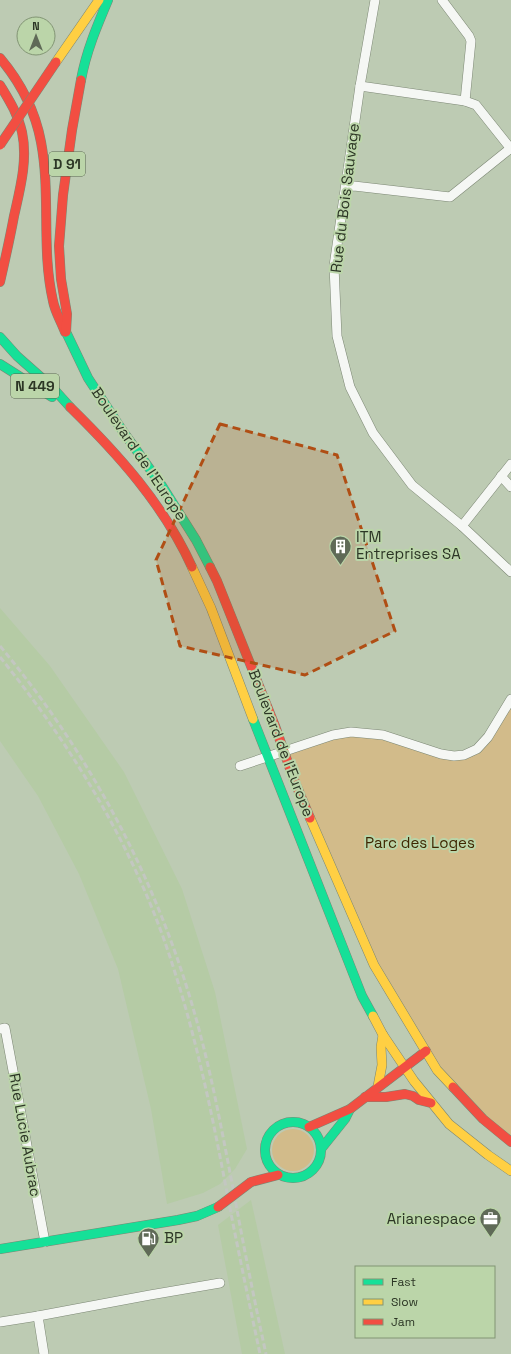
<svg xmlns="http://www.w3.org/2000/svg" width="511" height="1354" viewBox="0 0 511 1354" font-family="'Space Grotesk',sans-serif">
<rect width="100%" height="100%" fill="#bdcbb3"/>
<!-- built -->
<g fill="#b5cba5">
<path d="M0,608L50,666L124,772L182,889L215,992L247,1149L235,1169L220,1184L203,1193L167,1204L151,1109L118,969L79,874L38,796L0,741Z"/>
<path d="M251,1200L272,1295L285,1354H242L218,1225Z"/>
</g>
<!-- green -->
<g fill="#d2bb8a">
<path d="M511,699V1142L458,1094L374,965L284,751L318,739L368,733L441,754L472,752Z"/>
<circle cx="293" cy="1150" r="21"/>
</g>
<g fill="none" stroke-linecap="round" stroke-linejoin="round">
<defs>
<g id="street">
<path d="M375,0L360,86L334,266L337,336L350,387L373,433L412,485L462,526L511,572"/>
<path d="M442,0L469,36L471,41L465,101"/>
<path d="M360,86L465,101L476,105L511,149"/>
<path d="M346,187L354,186L450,197L511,148"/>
<path d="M501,476L511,487"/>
<path d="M462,526L511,464"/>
<path d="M240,766L333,735L351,732L383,735L441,754L454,756L464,755L477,749L488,737L511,699"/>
<path d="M0,1029L5,1028L45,1242"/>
<path d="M38,1316L150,1295L220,1283"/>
<path d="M0,1322L38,1316L44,1354"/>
</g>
<g id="fast">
<path d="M81,80C86,52 97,26 108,0"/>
<path d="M66,332L88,378L122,430L162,486L196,540L210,567"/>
<path d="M0,337L17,356L52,387L70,407"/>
<path d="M0,364L52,397"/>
<path d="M253,719L362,996L373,1016"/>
<circle cx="293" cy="1150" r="28"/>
<path d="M321,1149L345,1119L350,1109"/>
<path d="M0,1249L178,1220L197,1216L218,1207"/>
</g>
<g id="slow">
<path d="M56,62L99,0"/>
<path d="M192,567L211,608L253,719"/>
<path d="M310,818L374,965L437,1070L453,1087"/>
<path d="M373,1016L383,1035L414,1081L449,1124L488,1155L511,1171"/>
<path d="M378,1086L382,1065L381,1047L383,1035"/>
</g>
<g id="jam">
<path d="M0,58C21,83 35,110 41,142C51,195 41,249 53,301C55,312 61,321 65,332"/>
<path d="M0,85C9,100 18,114 22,132C28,160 20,189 14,216C10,238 5,260 0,282"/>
<path d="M66,332L67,314L61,279L59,246L63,195L72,130L81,80"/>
<path d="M70,407C118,454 164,505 192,567"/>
<path d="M210,567L217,581L275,726L294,780L310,818"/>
<path d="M453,1087L483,1119L511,1142"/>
<path d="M365,1097H386L405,1094L413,1096L419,1100L431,1103"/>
<path d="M309,1127L350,1109L426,1051"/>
<path d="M251,1182L278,1175"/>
</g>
</defs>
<!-- street casing -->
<use href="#street" stroke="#7c8774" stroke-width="10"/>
<!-- fast casing -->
<use href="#fast" stroke="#7c8774" stroke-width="10"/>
<!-- slow casing -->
<use href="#slow" stroke="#7c8774" stroke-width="10"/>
<!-- jam casing -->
<use href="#jam" stroke="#7c8774" stroke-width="10"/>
<!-- street -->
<use href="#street" stroke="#f5f7f4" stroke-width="9"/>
<!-- fast -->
<use href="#fast" stroke="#16e098" stroke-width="9"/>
<!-- slow -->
<use href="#slow" stroke="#ffcf43" stroke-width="9"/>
<!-- jam -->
<use href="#jam" stroke="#f24e42" stroke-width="9"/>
<!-- rail -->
<g stroke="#c3c7c1" stroke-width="3" stroke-dasharray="6 3" stroke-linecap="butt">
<path d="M0,646C95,760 164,893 201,1037C214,1087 223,1137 233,1188C243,1243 254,1299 266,1354"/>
<path d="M0,657C67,740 125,833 162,934C193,1020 211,1108 228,1198C238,1250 249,1302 260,1354"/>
</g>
<defs>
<g id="jam-bridge">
<path d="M0,145L56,62"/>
<path d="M218,1207L251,1182"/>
</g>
</defs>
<!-- jam-bridge casing -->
<use href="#jam-bridge" stroke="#7c8774" stroke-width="10" stroke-linecap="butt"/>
<!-- jam-bridge -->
<use href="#jam-bridge" stroke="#f24e42" stroke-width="9"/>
</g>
<!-- marked area -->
<path fill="#b04e14" fill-opacity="0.2" stroke="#b04e14" stroke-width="3" stroke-dasharray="8 5" stroke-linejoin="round" d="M220,424L337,455L395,631L305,675L180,646L156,560Z"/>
<!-- icons -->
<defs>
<symbol id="building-pin" viewBox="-11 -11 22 30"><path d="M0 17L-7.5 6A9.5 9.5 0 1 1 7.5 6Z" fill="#5f6a57" stroke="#bbd5a9"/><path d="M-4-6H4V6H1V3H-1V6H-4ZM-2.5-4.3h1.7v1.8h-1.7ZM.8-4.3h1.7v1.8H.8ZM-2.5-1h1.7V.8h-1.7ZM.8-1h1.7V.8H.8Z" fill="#fff"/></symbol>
<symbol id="office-pin" viewBox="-11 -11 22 30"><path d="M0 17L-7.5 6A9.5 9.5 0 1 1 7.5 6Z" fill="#5f6a57" stroke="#bbd5a9"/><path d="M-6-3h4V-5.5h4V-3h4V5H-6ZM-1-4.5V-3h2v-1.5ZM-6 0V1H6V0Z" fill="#fff"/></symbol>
<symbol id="fuel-pin" viewBox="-11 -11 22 30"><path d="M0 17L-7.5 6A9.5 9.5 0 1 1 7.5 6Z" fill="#5f6a57" stroke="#bbd5a9"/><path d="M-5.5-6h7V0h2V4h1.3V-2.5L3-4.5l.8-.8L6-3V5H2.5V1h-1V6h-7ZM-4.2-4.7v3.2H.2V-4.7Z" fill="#fff"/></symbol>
</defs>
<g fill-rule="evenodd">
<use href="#building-pin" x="328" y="534" width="25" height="34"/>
<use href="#office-pin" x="478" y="1206" width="25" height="34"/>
<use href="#fuel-pin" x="136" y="1226" width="25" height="34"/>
</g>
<g text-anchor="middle" stroke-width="4" stroke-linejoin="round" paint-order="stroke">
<!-- shield labels -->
<g fill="#bbd5a9" stroke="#57664d" stroke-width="1">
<rect x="49" y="152" width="36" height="24" rx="3"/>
<rect x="11" y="374" width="48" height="24" rx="3"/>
</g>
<g font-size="14" font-weight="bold" fill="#2c3625">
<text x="67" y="169">D 91</text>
<text x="35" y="391">N 449</text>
</g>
<!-- street labels -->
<g font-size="15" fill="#2c3625" stroke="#bbd5a9">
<text transform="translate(345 198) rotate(-83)" y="5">Rue du Bois Sauvage</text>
<text transform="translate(139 454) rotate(56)" y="5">Boulevard de l'Europe</text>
<text transform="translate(281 743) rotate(69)" y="5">Boulevard de l'Europe</text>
<text transform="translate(25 1135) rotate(80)" y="5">Rue Lucie Aubrac</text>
</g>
<!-- poi labels -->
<g font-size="15" fill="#2c3625" stroke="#bbd5a9" text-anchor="start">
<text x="356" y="542">ITM<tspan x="356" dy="17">Entreprises SA</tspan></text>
<text x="476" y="1224" text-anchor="end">Arianespace</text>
<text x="164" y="1243">BP</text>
</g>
<!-- park labels -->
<g font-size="15" fill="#3f2600" stroke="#bbd5a9">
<text x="420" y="848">Parc des Loges</text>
</g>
</g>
<!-- legend -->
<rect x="355" y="1266" width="140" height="72" fill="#bbd5a9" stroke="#829574"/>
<rect x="363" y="1279" width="20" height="6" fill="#16e098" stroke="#829574"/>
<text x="391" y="1286" font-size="12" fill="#2c3625">Fast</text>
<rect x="363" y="1299" width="20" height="6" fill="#ffcf43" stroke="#829574"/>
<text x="391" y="1306" font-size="12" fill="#2c3625">Slow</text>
<rect x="363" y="1319" width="20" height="6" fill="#f24e42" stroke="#829574"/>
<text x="391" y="1326" font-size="12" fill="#2c3625">Jam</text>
<!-- north arrow -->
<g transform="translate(36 36)"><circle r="19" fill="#bbd5a9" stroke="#829574"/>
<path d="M0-3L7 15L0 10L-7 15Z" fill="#5f6a57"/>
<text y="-6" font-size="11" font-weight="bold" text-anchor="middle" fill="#2c3625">N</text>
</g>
</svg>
